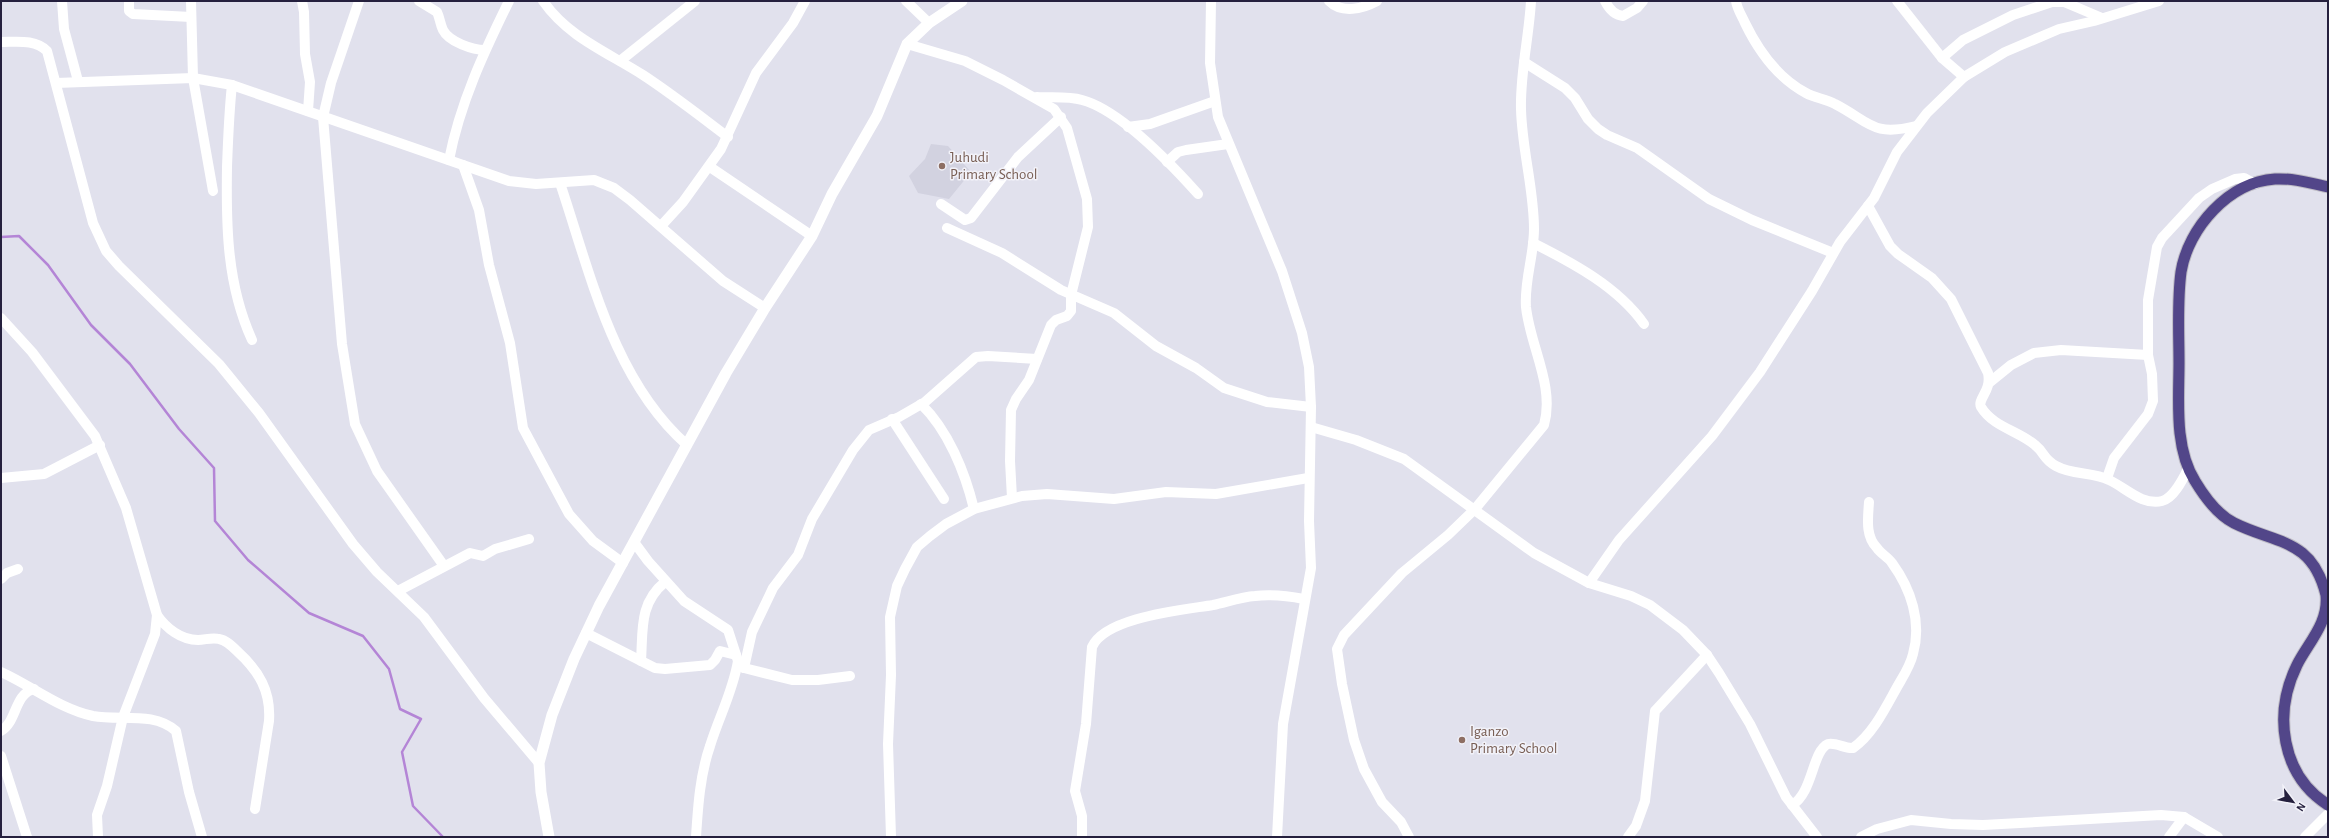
<svg xmlns="http://www.w3.org/2000/svg" width="2329" height="838" viewBox="0 0 2329 838" font-family="'Alegreya Sans',sans-serif">
<rect width="100%" height="100%" fill="#e1e1ed"/>
<!-- built -->
<path fill="#d2d2e0" d="M931,144L948,146L971,172L949,199L918,193L909,176L925,159Z"/>
<g fill="none" stroke-linecap="round" stroke-linejoin="round">
<!-- stream -->
<path stroke="#b485d6" stroke-width="2.5" d="M1,237L19,236L48,265L91,325L130,364L179,429L214,468L215,521L248,560L309,613L363,636L389,669L400,709L421,719L402,752L413,806L443,837"/>
<defs>
<path id="trunk" d="M2328,187C2310,183 2293,178 2275,179C2229,182 2188,228 2181,272C2177,302 2179,333 2179,363C2179,400 2174,448 2195,481C2204,496 2218,515 2234,523C2276,544 2312,538 2326,595C2329,623 2308,643 2297,665C2273,714 2281,775 2328,805"/>
</defs>
<!-- trunk casing -->
<use href="#trunk" stroke="#bebcc5" stroke-width="13"/>
<!-- minor -->
<g stroke="#fff" stroke-width="10">
<path d="M62,1L64,29L78,81"/>
<path d="M129,1V11L133,14L191,17"/>
<path d="M191,1L193,78L213,191"/>
<path d="M302,1L304,12L305,54L310,82L308,111"/>
<path d="M359,1L331,83L323,117L342,344L355,424L377,471L444,566"/>
<path d="M419,1L437,12C440,18 440,24 443,30C449,42 473,50 485,50"/>
<path d="M543,1C568,37 607,52 643,75C672,94 700,116 728,137"/>
<path d="M906,1L929,23"/>
<path d="M1211,1L1210,63L1218,117L1282,271L1302,333L1309,367L1311,407L1309,521L1311,568L1283,724L1277,837"/>
<path d="M1329,1C1342,14 1362,9 1377,1"/>
<path d="M1605,1C1609,9 1614,15 1623,16L1637,8L1643,1"/>
<path d="M1736,1C1737,9 1742,16 1745,23C1759,52 1778,78 1806,93C1815,98 1826,99 1835,104C1870,122 1872,137 1916,126"/>
<path d="M1897,1L1942,58L1964,77"/>
<path d="M1,42C17,42 35,39 47,51L93,223L106,251L119,266L219,364L259,413L353,544L377,572L424,617L484,698L539,763"/>
<path d="M907,44L965,61L1003,80L1054,109L1067,128L1087,199L1088,227L1071,295V311L1067,316L1056,320L1051,325L1029,380L1016,399L1011,410L1010,461L1012,498"/>
<path d="M1942,58L1963,40L2013,15L2052,2H2064L2102,18"/>
<path d="M620,61L695,1"/>
<path d="M1524,62L1565,88L1575,98L1588,119L1598,129L1607,135L1637,148L1709,199L1752,220L1833,253"/>
<path d="M56,83L193,78L232,85L509,181L536,184L594,180L614,188L630,200L723,281L765,308"/>
<path d="M232,85C229,112 228,140 227,167C226,227 227,285 252,340"/>
<path d="M1037,97C1052,98 1068,96 1082,100C1120,110 1172,165 1198,194"/>
<path d="M1128,127L1150,124L1215,101"/>
<path d="M449,160C460,103 484,52 509,1"/>
<path d="M1167,162L1178,152L1186,150L1228,144"/>
<path d="M463,165L479,210L489,265L510,343L523,428L569,514L593,541L623,563"/>
<path d="M710,167L812,236"/>
<path d="M560,183C590,272 613,380 687,445"/>
<path d="M941,204L965,220L971,218L1018,157L1061,117"/>
<path d="M1868,206L1890,246L1898,254L1932,278L1951,299L1988,373C1992,391 1977,399 1981,407C1993,427 2019,431 2035,445C2045,453 2043,459 2056,466C2072,475 2093,472 2109,480C2125,487 2142,506 2162,501C2174,498 2183,479 2188,469"/>
<path d="M661,226L683,202L721,149L756,73L793,23L805,1"/>
<path d="M947,228L1002,253L1061,290L1114,313L1156,346L1196,368L1224,388L1267,402L1311,407"/>
<path d="M1533,243C1573,263 1618,287 1644,324"/>
<path d="M1,318L32,352L95,436L126,508L157,615L155,634L123,717L107,786L97,815L98,837"/>
<path d="M1990,382L2011,365L2034,353L2061,350L2148,355"/>
<path d="M921,404C948,430 965,472 974,509"/>
<path d="M892,419L944,499"/>
<path d="M1311,427L1356,440L1404,459L1534,553L1589,583L1631,596L1650,605L1683,630L1707,655L1719,673L1750,724L1786,797L1817,837"/>
<path d="M1,478L44,474L100,445"/>
<path d="M2107,478L2114,458L2148,414L2153,401L2152,374L2148,355V300L2157,247L2162,238L2199,198L2212,189L2235,179L2244,178L2255,184"/>
<path d="M634,542L648,561L684,601L728,630L738,661L744,668L792,680H818L850,676"/>
<path d="M1,579L7,573L18,569"/>
<path d="M1589,583L1619,540L1712,436L1760,372L1812,291L1840,242L1874,198L1897,152L1927,113L1964,77L2005,52L2059,29L2094,21L2159,1"/>
<path d="M398,591L470,553L483,556L495,549L529,539"/>
<path d="M157,615C166,628 181,640 198,640C205,640 212,637 219,639C226,640 232,646 237,651C259,671 271,691 269,721L255,809"/>
<path d="M586,633L655,668L665,669L710,665L715,660L720,651L736,655"/>
<path d="M641,661C643,630 639,603 665,582"/>
<path d="M744,668L752,632L773,588L798,555L812,519L853,450L869,430L899,417L925,402L976,357L988,356L1037,359"/>
<path d="M1,672C32,686 60,709 93,716C120,721 154,711 176,731L189,792L202,837"/>
<path d="M1,731C17,722 14,694 34,689"/>
<path d="M1,756L27,837"/>
<path d="M1792,805C1813,793 1812,751 1828,744C1836,742 1845,749 1853,748C1872,735 1885,709 1896,689C1902,678 1910,667 1913,654C1922,622 1911,589 1892,563C1888,557 1881,554 1877,548C1865,536 1868,518 1869,502"/>
<path d="M696,837C698,806 700,775 710,746C719,717 733,691 738,661"/>
<path d="M891,837L888,744L891,675L890,617L897,586L905,569L917,547L930,536L946,524L974,509L1022,496L1047,494L1114,499L1166,492L1216,494L1308,478"/>
<path d="M1082,837V816L1075,791L1086,724L1092,647C1105,617 1183,610 1213,605C1227,602 1241,597 1255,596C1272,594 1288,596 1304,599"/>
<path d="M1409,837L1401,822L1382,802L1364,769L1354,740L1342,684L1337,649L1344,635L1402,573L1448,535L1475,509L1544,425C1555,386 1530,346 1526,307C1524,281 1534,256 1534,229C1534,189 1522,150 1521,109C1520,73 1529,37 1531,1"/>
<path d="M1628,837L1636,826L1645,801L1655,711L1707,655"/>
<path d="M1861,837L1877,829L1911,820L1951,824L1983,825L2161,815L2184,817L2218,837"/>
<path d="M2169,837L2184,817"/>
<path d="M2305,837L2328,814"/>
</g>
<!-- tertiary -->
<path stroke="#fff" stroke-width="11" d="M549,837L541,792L539,763L552,715L574,659L599,606L726,373L765,308L812,236L832,194L877,116L907,44L929,23L962,1"/>
<!-- trunk -->
<use href="#trunk" stroke="#524689" stroke-width="11"/>
</g>
<!-- markers -->
<g fill="#8d6e63" stroke="#f2f2f9" stroke-width="1.5">
<circle cx="942" cy="166" r="4"/>
<circle cx="1462" cy="740" r="4"/>
</g>
<g text-anchor="middle" stroke-width="3" stroke-linejoin="round" paint-order="stroke">
<!-- education labels -->
<g font-size="15" fill="#785e54" stroke="#f2f2f9" text-anchor="start">
<text x="950" y="162">Juhudi<tspan x="950" dy="17">Primary School</tspan></text>
<text x="1470" y="736">Iganzo<tspan x="1470" dy="17">Primary School</tspan></text>
</g>
</g>
<!-- border -->
<rect width="2329" height="838" fill="none" stroke="#25203e" stroke-width="4"/>
<!-- north arrow -->
<g transform="translate(2293 802) rotate(122)" stroke="#f2f2f9" stroke-width="3" paint-order="stroke">
<path d="M0-3L7 15L0 10L-7 15Z" fill="#25203e"/>
<text y="-6" font-size="11" font-weight="bold" text-anchor="middle" fill="#25203e">N</text>
</g>
</svg>
